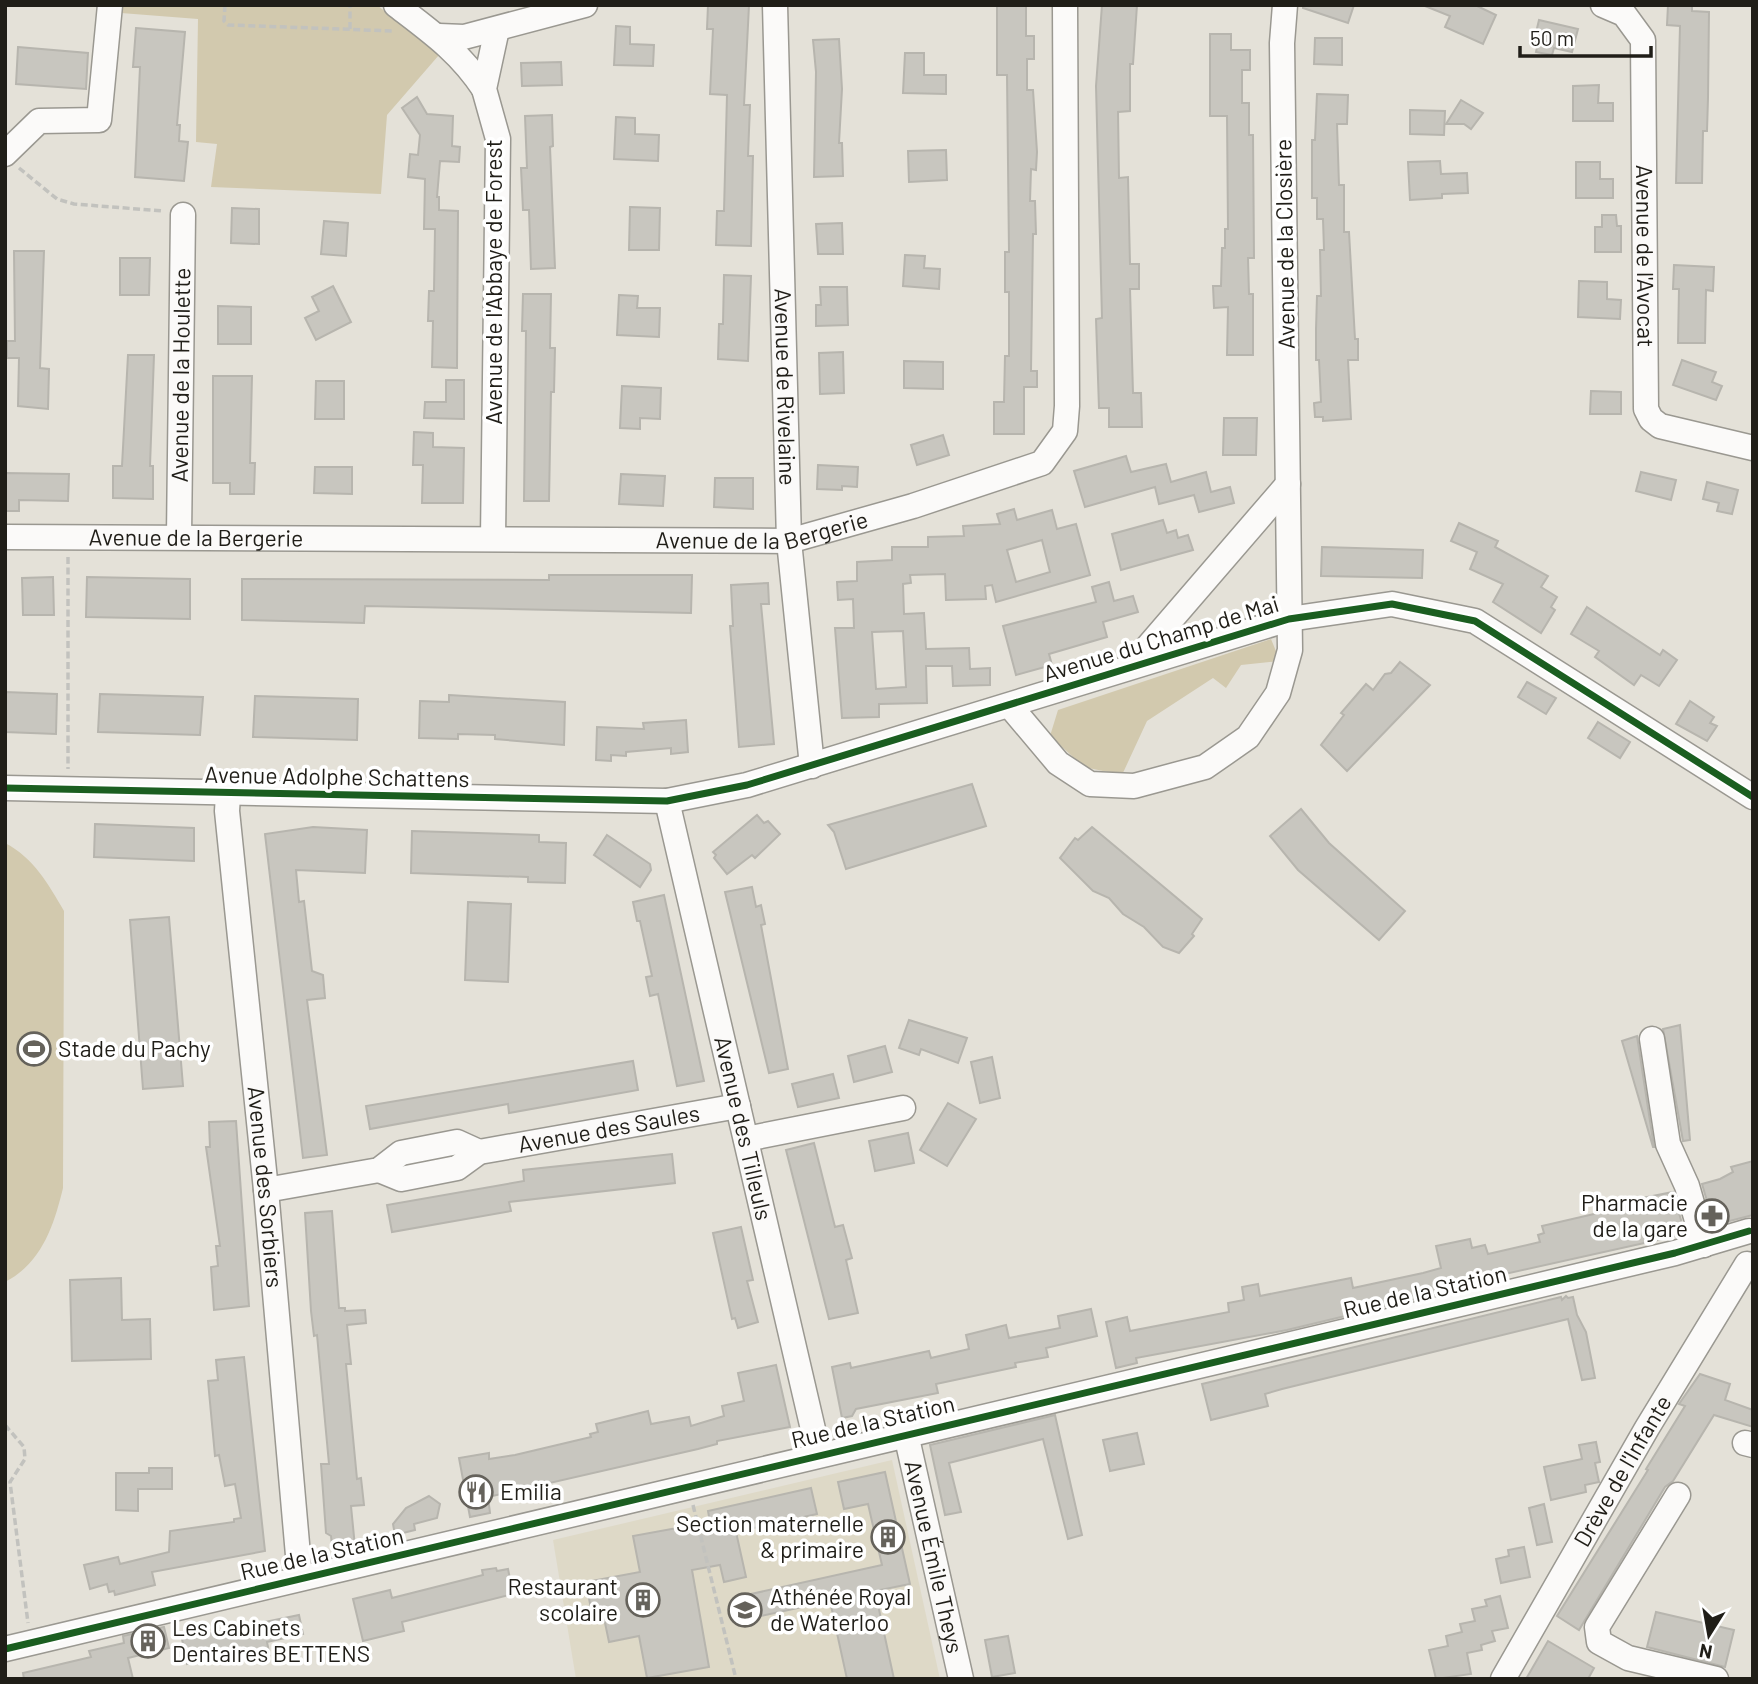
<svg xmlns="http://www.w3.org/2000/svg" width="1758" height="1684" viewBox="0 0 1758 1684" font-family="Barlow,sans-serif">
<rect width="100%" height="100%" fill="#e4e1d8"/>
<!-- built -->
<path fill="#ded9c7" d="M892,1460L940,1679H576L553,1540Z"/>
<!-- green -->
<g fill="#d2c9ae">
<path d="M121,5H377L439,55L387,115L381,194L211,187L217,144L196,142L198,19L121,13Z"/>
<path d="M1271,639L1280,661L1241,665L1226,688L1213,678L1147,721L1122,775L1084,767L1050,736L1058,710Z"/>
<path d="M5,843C33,857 49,885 64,911L63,1188C54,1225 42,1263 5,1282Z"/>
</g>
<!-- building -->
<g fill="#c8c6bf" stroke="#b7b5ae" stroke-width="2" fill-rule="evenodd">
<path d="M708,5H749L744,105H750L748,156H753L751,246L716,245L717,211H724L727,95L710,94L713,29H707Z"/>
<path d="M997,5H1026V36H1034V59H1027V90H1033L1037,152L1036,170L1031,169L1030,201H1035L1036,234H1033L1031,371H1037V387H1024V434H994V402H1004L1005,356H1009V292H1005V252H1009L1007,75H997Z"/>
<path d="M1102,5H1137L1133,64H1130V111L1118,112L1119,178L1128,177L1130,264H1139V289H1130L1133,393H1141L1142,427H1109V408H1099L1096,319L1102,318L1096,86Z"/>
<path d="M1303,5H1354L1348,23L1303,8Z"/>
<path d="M1475,5L1496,15L1483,44L1445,27L1450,16L1425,6Z"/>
<path d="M1668,5H1692V11L1709,12L1708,98L1707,131H1703L1702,183H1676L1680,26L1667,25Z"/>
<path d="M1539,20L1578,29L1572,52L1554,48L1552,55L1536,52L1538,43L1534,41Z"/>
<path d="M616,26L630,27V44L654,45L653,66L614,65Z"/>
<path d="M136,28L185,32L177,125H180L179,141L188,142L184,181L135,177L140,67H133Z"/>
<path d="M1210,34H1231V50H1250V70H1242V103H1249V135H1253L1254,258H1248L1249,294H1253V355H1227L1228,307L1214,308L1213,286H1221L1222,248H1225V229H1228L1227,116H1210Z"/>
<path d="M1315,38H1342V65L1314,64Z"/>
<path d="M839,39L842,89L839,143H842L843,176L814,177L816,72L813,40Z"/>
<path d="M18,47L88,53L86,89L16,84Z"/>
<path d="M905,53H924V75H946V94L903,93Z"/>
<path d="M561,62L562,85L522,86L521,63Z"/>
<path d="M1599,85L1598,103H1613V121H1573V86Z"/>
<path d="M1317,94L1348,95L1347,124H1337L1339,185H1344V232H1349L1355,339H1358V360H1348L1351,419L1323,421V417H1315L1314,403L1321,402L1319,360H1316V329L1317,296H1321L1320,250H1324L1323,219H1317V198H1312V140H1315Z"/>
<path d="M417,97L427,114L453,116L452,146L460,147L459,162L440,161L437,197H439V210L458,211L457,368L432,367L433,321H428L429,291H434L435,229H424L425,179L408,177L410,154L418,155L420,135L402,108Z"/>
<path d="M1461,100L1483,113L1471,129L1464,124H1446Z"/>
<path d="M1410,110L1445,111L1444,135L1410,134Z"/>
<path d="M552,115L553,146L550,147L555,268L531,269L529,210H523L521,168H527L525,116Z"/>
<path d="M616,117L635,118V134L659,135L658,161L614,159Z"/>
<path d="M946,150L947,180L909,182L908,151Z"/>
<path d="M1440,161L1441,174L1467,173L1468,193L1442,194V198L1410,200L1408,162Z"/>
<path d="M1576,162H1600V179H1613V198H1576Z"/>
<path d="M630,207L660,208L659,250H629Z"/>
<path d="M232,208L259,209V244L231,243Z"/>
<path d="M1602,215H1616L1617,226H1621V252H1595V227H1602Z"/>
<path d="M324,221L348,223L346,256L321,254Z"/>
<path d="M842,223L843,254H818L816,224Z"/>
<path d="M14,251H44L40,368L49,369L48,409L18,406L19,358H7V341H15Z"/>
<path d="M905,255L925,256L924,268L940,269L939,289L903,286Z"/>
<path d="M120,258H150L149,295H120Z"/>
<path d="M1674,265L1714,267L1713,291L1706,290L1705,343H1678L1679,289H1673Z"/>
<path d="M724,275L751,276L748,361L718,359L719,324H723Z"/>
<path d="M1579,281L1607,282V299L1621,300L1620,319L1578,317Z"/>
<path d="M333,286L351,322L316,340L305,318L319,311L312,297Z"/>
<path d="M820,287H847L848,325L816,326V305H821Z"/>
<path d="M523,294H551L550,348H555L554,392H551L549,501H524L526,331H522Z"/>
<path d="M619,295L638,296L637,308H660L659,337L617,335Z"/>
<path d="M218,306L251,307V344H218Z"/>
<path d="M843,352L844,393L820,394L819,353Z"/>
<path d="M128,355H154L150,466H153V499L113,498V466H122Z"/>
<path d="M1682,360L1716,372L1712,382L1722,386L1716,400L1673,385Z"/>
<path d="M904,361L943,362V389L904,388Z"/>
<path d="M213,376H252L250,463H255L254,494H230V483H213Z"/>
<path d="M446,380H464V419L424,418L425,402H446Z"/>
<path d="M316,381H344V419H315Z"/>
<path d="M622,386L661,388L660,419L640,418V429L620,428Z"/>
<path d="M1591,391L1621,392V414H1590Z"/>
<path d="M1224,418H1257L1256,455H1223Z"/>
<path d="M414,432L433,433V447L464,448L463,503H422L423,465H413Z"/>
<path d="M943,435L949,455L917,465L911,445Z"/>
<path d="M1126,456L1131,472L1166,464L1171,482L1206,472L1211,492L1230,487L1234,503L1199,512L1194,495L1159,504L1155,487L1085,507L1074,471Z"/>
<path d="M818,465L858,467L857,487L842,486V490L817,489Z"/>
<path d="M315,467H352V494L314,493Z"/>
<path d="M1641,472L1676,480L1671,500L1636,491Z"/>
<path d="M5,473L69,474L68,501L19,500V511H5Z"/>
<path d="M621,474L665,476L663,506L619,504Z"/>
<path d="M715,478H753V509L714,507Z"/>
<path d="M1707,482L1738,490L1732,514L1717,511L1719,503L1703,499Z"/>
<path d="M1014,509L1017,520L1052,510L1057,529L1076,524L1090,575L996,602L992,585L985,586L986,599L946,600L945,574L910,575L911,583L903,584L904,614L924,613L926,649L969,648L970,669L990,668V685L953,686L952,666H926L927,703L879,704V717L842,718L835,628H854L853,599L838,600L837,582L857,581V562L892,560V547H928V537L964,536L963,526L1000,524L997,514ZM1042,540L1050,572L1016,582L1007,550ZM903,631L906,687L876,689L872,632Z"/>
<path d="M1163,520L1167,533L1176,530L1178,538L1188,535L1193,550L1121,570L1112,534Z"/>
<path d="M1459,523L1498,541L1495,547L1548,576L1541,587L1557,597L1551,607L1555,610L1541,633L1493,602L1503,584L1470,569L1477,552L1451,541Z"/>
<path d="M1322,547L1423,550L1422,578L1321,576Z"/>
<path d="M549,575H692L691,613L365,606L364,623L242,620V579L549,580Z"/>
<path d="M53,577L54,615H23L22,578Z"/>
<path d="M87,577L190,579V619L86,617Z"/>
<path d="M1109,582L1114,601L1133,596L1138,612L1103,622L1107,637L1049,654L1052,665L1016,675L1003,626L1096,602L1092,587Z"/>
<path d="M768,583L769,604H761L774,744L739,747L730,626H733L731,585Z"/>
<path d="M1587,607L1660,655L1663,650L1677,660L1659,686L1641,675L1634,685L1595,657L1599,651L1571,634Z"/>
<path d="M1400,662L1430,685L1347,771L1321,745L1344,715L1341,713L1366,684L1373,690L1385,674L1391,673Z"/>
<path d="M1527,682L1556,698L1546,714L1518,697Z"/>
<path d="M5,692L57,694L56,734L5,732Z"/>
<path d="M100,694L203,697L200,735L98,732Z"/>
<path d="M449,695L565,702L564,745L495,739V735L458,734V739L419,738L420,701L449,702Z"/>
<path d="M255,696L358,699L357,740L253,737Z"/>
<path d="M1690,701L1714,717L1710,723L1717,726L1707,741L1676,724Z"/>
<path d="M686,720L688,752L671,754V748L626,752V756L611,755V761L596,760L597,727L644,729L643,723Z"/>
<path d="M1598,722L1630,742L1620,758L1588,738Z"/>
<path d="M972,784L986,826L846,869L834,832L828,825Z"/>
<path d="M1301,809L1329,843L1405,911L1379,940L1298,870L1270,836Z"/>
<path d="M757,815L764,823L768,821L780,834L755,858L752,855L727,874L714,858L716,855L713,852Z"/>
<path d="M95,824L194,828V861L94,857Z"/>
<path d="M313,827L367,830L365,873L296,870L299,902L304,901L312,971L323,975L325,998L307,1000L327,1155L303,1158L265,834Z"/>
<path d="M1092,827L1202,919L1192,934L1194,936L1179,953L1163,947L1144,927L1123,914L1109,898L1093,891L1060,858L1075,838L1078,840Z"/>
<path d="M412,831L539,835V842L566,843L565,883L528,882V877L411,873Z"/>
<path d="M607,835L650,864L651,870L640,887L594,855Z"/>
<path d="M752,887L756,907L761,905L765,924L761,925L788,1069L769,1073L725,892Z"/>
<path d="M664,895L704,1081L677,1086L658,994L650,996L646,977L652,976L640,921H637L633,902Z"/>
<path d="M468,902L511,904L508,982L465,980Z"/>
<path d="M169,917L183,1086L143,1089L130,920Z"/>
<path d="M909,1020L967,1038L958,1063L921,1049L919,1055L899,1048Z"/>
<path d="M1680,1025L1690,1140L1683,1141L1663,1029Z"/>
<path d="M1637,1036L1654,1147H1653L1622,1041Z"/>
<path d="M885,1046L892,1072L854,1082L848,1056Z"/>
<path d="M992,1057L1000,1098L980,1103L971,1062Z"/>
<path d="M633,1061L638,1090L509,1113L508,1104L370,1129L366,1106Z"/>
<path d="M833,1074L839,1098L798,1107L792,1084Z"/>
<path d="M948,1103L976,1119L947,1166L920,1150Z"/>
<path d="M236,1121L249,1306L214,1310L211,1267L218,1266L216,1246H220L206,1147H210L209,1122Z"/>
<path d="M908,1133L914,1163L875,1171L869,1141Z"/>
<path d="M814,1143L835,1227L843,1225L852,1258L846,1260L858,1313L829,1319L786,1150Z"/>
<path d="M672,1154L675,1183L509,1202L511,1211L392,1232L387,1205L524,1181L523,1170Z"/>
<path d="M1753,1161V1215L1714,1225L1702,1184L1720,1179L1733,1172L1731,1167Z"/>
<path d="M1673,1192L1685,1234L1478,1280L1479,1284L1287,1330L1136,1358L1137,1363L1116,1368L1106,1322L1127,1317L1130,1331L1229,1312L1228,1303L1244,1300L1242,1287L1258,1284L1260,1296L1351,1278L1353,1288L1423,1273L1441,1268L1436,1246L1470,1239L1472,1248L1485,1245L1488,1254L1540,1242L1538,1235L1544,1233L1542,1226L1633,1205L1632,1200Z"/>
<path d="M332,1211L339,1308H345V1311L365,1310L366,1323L347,1325L351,1364H346L357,1479L361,1478L364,1505L351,1506L355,1547L339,1549L332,1546L331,1536L326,1533L321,1464H329L317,1335L314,1336L311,1311L305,1213Z"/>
<path d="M741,1227L753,1280L747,1281L758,1322L738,1328L735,1318L732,1319L713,1233Z"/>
<path d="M121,1278L122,1320L150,1319L151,1359L72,1361L70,1280Z"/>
<path d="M1566,1296L1568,1298L1573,1297L1577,1315L1586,1332L1595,1378L1582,1380L1568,1319L1282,1389L1265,1394L1268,1406L1211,1420L1202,1384L1561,1297L1562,1300Z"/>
<path d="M1091,1309L1097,1336L1046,1348L1048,1357L1015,1363L1016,1367L936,1384L938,1393L856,1409L852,1416L842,1418L832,1367L850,1363L851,1368L929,1351L931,1358L969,1349L966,1335L1006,1325L1009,1338L1060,1328L1058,1316Z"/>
<path d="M244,1357L265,1551L152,1572L155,1585L115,1595L114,1591L109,1592L107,1584L90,1589L84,1565L118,1557L120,1564L169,1552L170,1531L234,1522V1519L241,1518L235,1484L225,1486L219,1455L215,1456L208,1381L218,1380L216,1360Z"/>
<path d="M776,1365L790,1427L717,1441V1444L698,1449L488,1497L490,1513L470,1517L459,1458L489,1453V1459L515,1455L591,1437L590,1434L598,1432L596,1424L648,1411L651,1424L689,1417L691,1426L724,1416L722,1406L744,1401L738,1373Z"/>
<path d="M1700,1374L1730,1384L1725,1400L1753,1410V1427L1714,1415L1673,1481L1665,1487L1579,1630L1557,1616L1648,1470L1646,1469L1685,1406L1679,1404Z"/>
<path d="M1055,1415L1082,1535L1068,1539L1043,1439L949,1463L961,1512L945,1515L930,1445Z"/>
<path d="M1137,1433L1144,1464L1110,1471L1103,1440Z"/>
<path d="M1596,1442L1600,1462L1595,1463L1599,1482L1585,1485L1586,1492L1551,1500L1544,1467L1582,1459L1579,1445Z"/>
<path d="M149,1468H172V1489H138V1511L116,1510V1473H149Z"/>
<path d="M885,1472L910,1584L875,1591L894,1679H847L830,1601L747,1619L742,1596L882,1565L868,1504L844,1509L838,1482Z"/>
<path d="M811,1488L817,1514L736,1532L746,1577L724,1582L720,1565L692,1570L709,1667L647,1678L639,1636L609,1642L604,1618L593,1620L586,1582L640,1572L633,1536L710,1522L708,1511Z"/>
<path d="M429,1496L440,1504L437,1518L414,1524L415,1530L395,1535L393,1524L406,1508Z"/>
<path d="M1544,1504L1552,1542L1537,1545L1529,1508Z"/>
<path d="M1524,1547L1530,1577L1501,1583L1496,1559L1509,1556L1508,1550Z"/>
<path d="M496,1568L497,1571L508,1569L513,1594L402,1622L404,1631L363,1641L353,1599L390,1590L392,1598L483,1575L482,1570Z"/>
<path d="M1500,1596L1508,1628L1492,1631L1495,1641L1481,1645L1482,1650L1467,1653L1471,1674L1436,1679L1429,1650L1448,1646L1446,1636L1462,1632L1460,1624L1475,1621L1472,1609L1487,1606L1485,1600Z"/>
<path d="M1656,1612L1734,1630L1725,1667L1647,1647Z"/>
<path d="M299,1615L303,1634L267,1642L269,1652L249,1657L248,1650L187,1664L182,1639Z"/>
<path d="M164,1627L169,1648L128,1658L133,1679H24L23,1673L91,1657L89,1651L124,1643L123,1636Z"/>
<path d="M1008,1636L1015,1673L992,1677L985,1640Z"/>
<path d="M1548,1641L1594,1668L1588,1679H1526Z"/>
</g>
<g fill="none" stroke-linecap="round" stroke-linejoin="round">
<defs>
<g id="minor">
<path d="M396,5C430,31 460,52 484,89"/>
<path id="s1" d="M775,5L789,541L812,766"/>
<path id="s2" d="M1603,5L1624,14L1643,40L1646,409L1651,419L1660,426L1753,448"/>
<path d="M439,36L464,37L585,5"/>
<path d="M5,154L39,121L99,120L110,5"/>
<path id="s3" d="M179,536L183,215"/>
<path id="s4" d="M5,537L789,541L913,506L1042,463L1065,431L1067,406L1065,5"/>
<path d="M493,538L498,139L484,89L497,29"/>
<path d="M1132,665L1288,484"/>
<path d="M1010,706L1058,763L1090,784L1134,786L1205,767L1248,737L1278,693L1290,650L1282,43L1285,5"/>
<path d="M5,788L667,801L747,785L1289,619L1392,604L1475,621L1753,797"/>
<path id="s5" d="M228,795L227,811L266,1190L300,1578"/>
<path id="s6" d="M667,801L819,1455"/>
<path d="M1652,1039L1668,1144L1687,1186L1704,1245"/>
<path d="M746,1139L903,1108"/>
<path id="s7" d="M379,1170L401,1179L457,1168L479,1152L738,1106"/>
<path d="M266,1190L379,1170L401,1153L457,1142L479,1152"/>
<path id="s8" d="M906,1434L961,1679"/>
<path d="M1745,1443L1753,1445"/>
<path d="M1678,1495L1597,1627L1599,1642L1628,1658L1716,1679"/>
<path d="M5,1649L1675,1253L1749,1231"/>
<path id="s9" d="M1503,1679L1647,1428L1747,1264"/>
</g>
</defs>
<!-- minor casing -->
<use href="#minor" stroke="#9a9891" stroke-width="27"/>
<!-- path -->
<g stroke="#c2c2be" stroke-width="3.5" stroke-dasharray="7 3.5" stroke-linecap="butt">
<path d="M225,5L224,21L228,25L395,31"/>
<path d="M350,29V5"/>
<path d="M19,168L57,199L74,204L163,211"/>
<path d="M68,557V769"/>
<path d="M5,1425L24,1447L25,1459L10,1482L28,1623"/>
<path d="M693,1505L736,1679"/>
</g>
<!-- minor -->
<use href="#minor" stroke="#fbfaf9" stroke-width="24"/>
<defs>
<g id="cycleway">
<path d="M5,788L667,801L747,785L1289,619L1392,604L1475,621L1753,797"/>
<path d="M5,1649L1675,1253L1749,1231"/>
</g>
</defs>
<!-- cycleway casing -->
<use href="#cycleway" stroke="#fff" stroke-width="11"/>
<!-- cycleway -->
<use href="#cycleway" stroke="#1b5e20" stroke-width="7"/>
</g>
<!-- icons -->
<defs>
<symbol id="stadium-ring" viewBox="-11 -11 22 22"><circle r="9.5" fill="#fff" stroke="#65625b" stroke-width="1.5"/><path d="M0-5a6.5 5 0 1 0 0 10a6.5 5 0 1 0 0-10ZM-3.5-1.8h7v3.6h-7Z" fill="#65625b"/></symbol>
<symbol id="pharmacy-ring" viewBox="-11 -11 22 22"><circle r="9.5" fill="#fff" stroke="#65625b" stroke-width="1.5"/><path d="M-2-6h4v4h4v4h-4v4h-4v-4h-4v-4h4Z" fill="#65625b"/></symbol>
<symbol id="restaurant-ring" viewBox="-11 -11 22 22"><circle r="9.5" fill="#fff" stroke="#65625b" stroke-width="1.5"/><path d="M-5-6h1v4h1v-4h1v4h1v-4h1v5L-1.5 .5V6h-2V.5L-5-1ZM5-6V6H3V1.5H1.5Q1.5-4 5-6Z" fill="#65625b"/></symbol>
<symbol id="building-ring" viewBox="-11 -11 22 22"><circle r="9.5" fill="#fff" stroke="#65625b" stroke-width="1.5"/><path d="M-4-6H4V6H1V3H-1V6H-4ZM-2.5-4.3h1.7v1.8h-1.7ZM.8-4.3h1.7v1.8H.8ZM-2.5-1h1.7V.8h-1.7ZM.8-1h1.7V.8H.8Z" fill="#65625b"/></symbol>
<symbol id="school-ring" viewBox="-11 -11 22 22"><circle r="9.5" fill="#fff" stroke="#65625b" stroke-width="1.5"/><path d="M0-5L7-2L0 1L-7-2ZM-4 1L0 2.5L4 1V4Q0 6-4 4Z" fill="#65625b"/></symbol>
</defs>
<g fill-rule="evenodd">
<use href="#stadium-ring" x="15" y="1030" width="38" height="38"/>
<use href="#pharmacy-ring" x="1693" y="1197" width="38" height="38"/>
<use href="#restaurant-ring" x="457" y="1473" width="38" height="38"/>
<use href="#building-ring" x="869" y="1518" width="38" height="38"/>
<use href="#building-ring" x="624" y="1581" width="38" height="38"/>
<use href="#school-ring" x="726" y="1591" width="38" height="38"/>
<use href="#building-ring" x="129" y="1622" width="38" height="38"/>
</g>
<g text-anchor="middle" stroke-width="7" stroke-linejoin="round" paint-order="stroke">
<!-- street labels -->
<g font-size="23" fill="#201e18" stroke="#fff">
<text transform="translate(1285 244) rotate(-91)" y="8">Avenue de la Closière</text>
<text dy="8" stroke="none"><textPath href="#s2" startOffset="271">Avenue de l'Avocat</textPath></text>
<text transform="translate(494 282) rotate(-90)" y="8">Avenue de l'Abbaye de Forest</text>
<text dy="8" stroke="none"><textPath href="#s3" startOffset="161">Avenue de la Houlette</textPath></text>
<text dy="8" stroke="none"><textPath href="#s1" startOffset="382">Avenue de Rivelaine</textPath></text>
<text dy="8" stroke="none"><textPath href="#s4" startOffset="758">Avenue de la Bergerie</textPath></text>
<text dy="8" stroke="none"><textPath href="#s4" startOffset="191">Avenue de la Bergerie</textPath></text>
<text transform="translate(1161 639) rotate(-17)" y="8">Avenue du Champ de Mai</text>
<text transform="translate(337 777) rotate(1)" y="8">Avenue Adolphe Schattens</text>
<text dy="8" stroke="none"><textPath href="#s6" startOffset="336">Avenue des Tilleuls</textPath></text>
<text dy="8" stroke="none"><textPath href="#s7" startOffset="240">Avenue des Saules</textPath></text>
<text dy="8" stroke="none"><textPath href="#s5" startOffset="394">Avenue des Sorbiers</textPath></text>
<text transform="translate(1425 1292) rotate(-13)" y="8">Rue de la Station</text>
<text transform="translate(873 1422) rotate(-13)" y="8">Rue de la Station</text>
<text dy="8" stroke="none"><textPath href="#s9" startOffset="240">Drève de l'Infante</textPath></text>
<text transform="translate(322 1554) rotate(-13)" y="8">Rue de la Station</text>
<text dy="8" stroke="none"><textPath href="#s8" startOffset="126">Avenue Émile Theys</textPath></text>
</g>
<!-- poi labels -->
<g font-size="23" fill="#201e18" stroke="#fff" text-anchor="start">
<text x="58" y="1057">Stade du Pachy</text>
<text x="1688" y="1211" text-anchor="end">Pharmacie<tspan x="1688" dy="26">de la gare</tspan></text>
<text x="500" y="1500">Emilia</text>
<text x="864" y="1532" text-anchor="end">Section maternelle<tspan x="864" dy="26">&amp; primaire</tspan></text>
<text x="618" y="1595" text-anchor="end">Restaurant<tspan x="618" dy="26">scolaire</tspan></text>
<text x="770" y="1605">Athénée Royal<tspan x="770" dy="26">de Waterloo</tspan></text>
<text x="172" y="1636">Les Cabinets<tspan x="172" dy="26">Dentaires BETTENS</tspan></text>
</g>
</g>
<!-- border -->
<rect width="1758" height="1684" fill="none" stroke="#201e18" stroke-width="14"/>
<!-- north arrow -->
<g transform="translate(1709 1635) rotate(191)" stroke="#ffffff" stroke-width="5" paint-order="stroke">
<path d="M0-5L12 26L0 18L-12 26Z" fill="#201e18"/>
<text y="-10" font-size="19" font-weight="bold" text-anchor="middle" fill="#201e18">N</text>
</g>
<!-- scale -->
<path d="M1520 46v10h131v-10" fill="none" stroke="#201e18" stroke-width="3.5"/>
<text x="1530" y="46" font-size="21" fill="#201e18" stroke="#ffffff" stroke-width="5" paint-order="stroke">50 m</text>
</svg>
